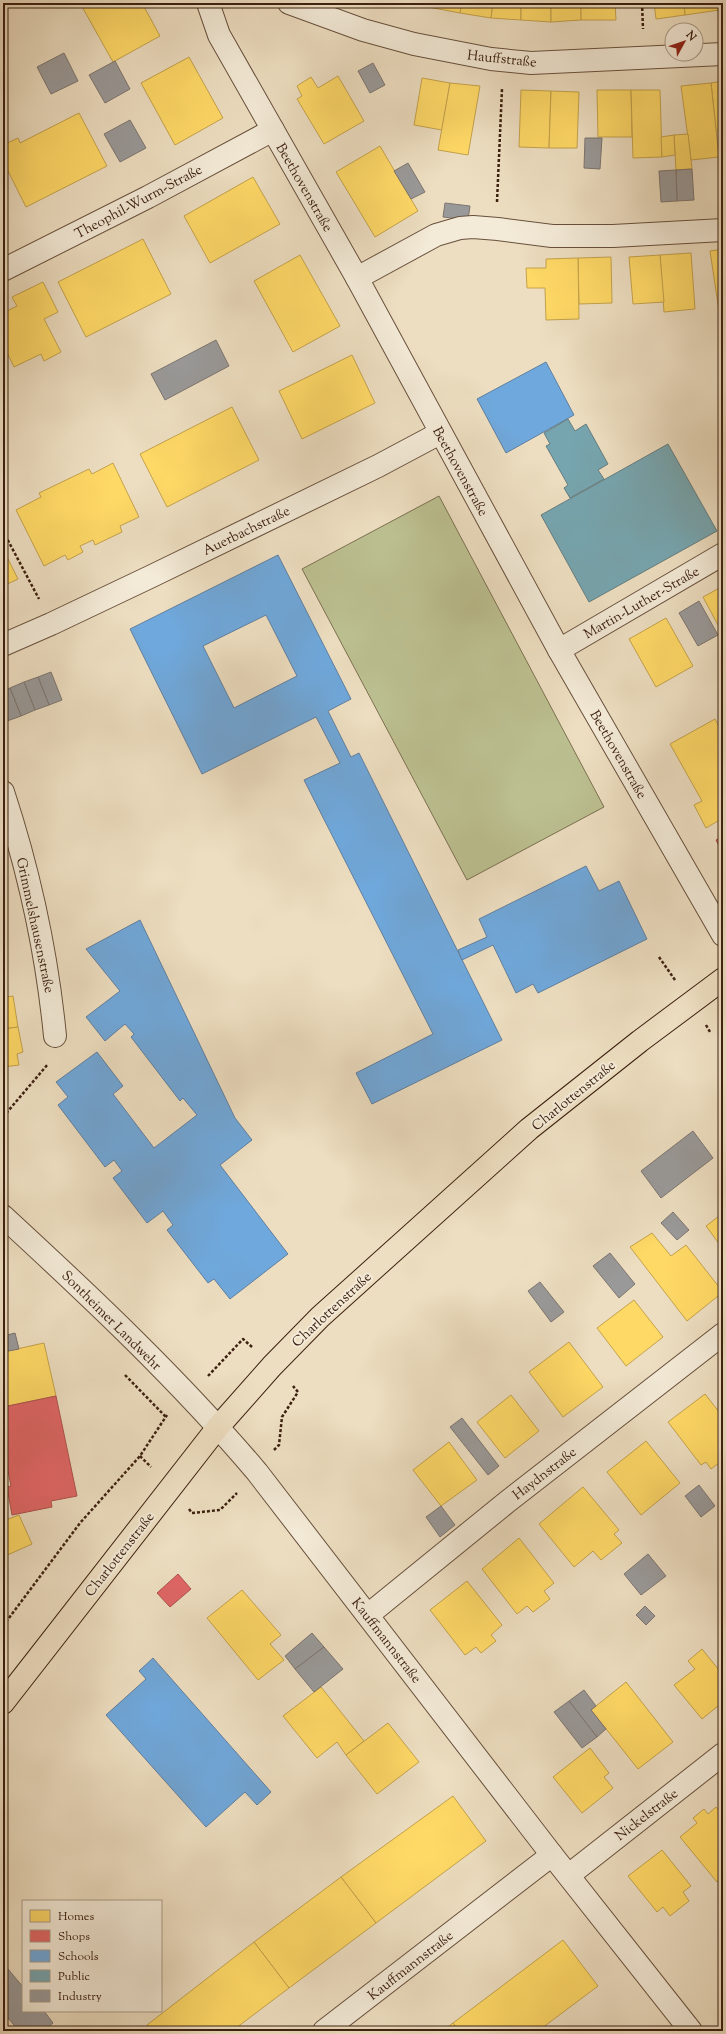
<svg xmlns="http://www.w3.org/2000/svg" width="726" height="2034" viewBox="0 0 726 2034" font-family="'Sorts Mill Goudy',serif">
<rect width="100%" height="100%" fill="#eddec1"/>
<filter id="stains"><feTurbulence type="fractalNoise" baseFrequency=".005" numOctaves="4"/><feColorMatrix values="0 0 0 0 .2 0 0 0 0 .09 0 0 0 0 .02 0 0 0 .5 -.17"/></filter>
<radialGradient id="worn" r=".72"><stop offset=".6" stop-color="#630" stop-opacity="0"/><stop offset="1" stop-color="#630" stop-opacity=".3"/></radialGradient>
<!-- green -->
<path fill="#bcc091" stroke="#7c7050" d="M439,496L604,807L467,880L302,569Z"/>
<!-- homes -->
<g fill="#ffd966" stroke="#c4a24c">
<path d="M80,3H142L160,36L113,62Z"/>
<path d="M428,3H462L460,13L428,7Z"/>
<path d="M462,3H493L491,18L460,13Z"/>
<path d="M493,3H521V20L491,18Z"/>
<path d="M521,3H551V22L521,20Z"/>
<path d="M551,3H581V20L551,22Z"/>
<path d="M581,3H615L616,20H581Z"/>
<path d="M654,3H684L685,15L656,19Z"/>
<path d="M684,3H718L719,10L685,15Z"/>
<path d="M189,57L223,118L175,145L141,83Z"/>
<path d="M338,76L364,121L324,144L297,99L302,96L297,86L311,77L318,88Z"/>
<path d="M422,78L450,83L442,130L414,125Z"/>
<path d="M723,81V130L716,131L711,83Z"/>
<path d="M450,83L480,86L468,155L438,150Z"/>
<path d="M711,83L719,157L691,160L681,86Z"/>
<path d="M521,90L551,91L549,148L519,147Z"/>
<path d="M597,90H631L632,137H598Z"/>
<path d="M631,90H660L662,157L633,158Z"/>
<path d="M551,91L579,92L577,148H549Z"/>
<path d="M79,113L107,166L26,207L3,161V145L18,138L20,143Z"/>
<path d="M688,134L692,169L676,170L674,135Z"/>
<path d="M674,135L675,155L662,157L661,137Z"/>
<path d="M380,146L418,211L375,237L336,172Z"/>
<path d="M253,177L280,224L210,263L184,216Z"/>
<path d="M143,239L171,294L86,337L58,282Z"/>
<path d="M723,249V311H719L710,251Z"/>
<path d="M691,253L695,309L664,312L660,255Z"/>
<path d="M300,255L340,326L293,352L254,281Z"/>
<path d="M660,255L664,302L633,304L629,257Z"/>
<path d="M611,257L612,303L579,304L578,258Z"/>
<path d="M578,258L579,319L546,320L545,288H527L526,268H546V259Z"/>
<path d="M43,282L58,312L44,319L61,352L44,361L41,354L14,367L3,344V313L17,306L12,297Z"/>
<path d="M352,355L375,403L302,439L279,391Z"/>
<path d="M232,407L259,460L167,507L140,454Z"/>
<path d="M113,463L139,517L120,526L122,532L95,545L93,540L80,546L83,552L68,560L65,555L44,566L16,510L41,497L39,493L89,469L92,474Z"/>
<path d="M3,540L8,549L4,551L18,579L3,586Z"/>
<path d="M723,586V622L718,625L703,597Z"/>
<path d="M666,618L693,666L656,687L629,639Z"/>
<path d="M715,719L723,734V818L706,828L694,805L702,801L670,744Z"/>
<path d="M3,981L6,997L13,996L18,1027L3,1029Z"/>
<path d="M18,1027L23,1052L17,1054L19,1065L3,1067V1029Z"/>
<path d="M723,1213V1249L706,1226Z"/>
<path d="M652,1233L671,1256L686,1245L723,1292L687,1321L630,1247Z"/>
<path d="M634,1300L663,1337L626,1366L597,1328Z"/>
<path d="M569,1342L603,1387L563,1417L529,1372Z"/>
<path d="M44,1343L56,1396L3,1407V1352Z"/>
<path d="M705,1394L723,1417V1448L720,1450L723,1454V1460L711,1469L706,1462L701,1465L668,1422Z"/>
<path d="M511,1395L539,1431L505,1458L477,1422Z"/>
<path d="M646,1441L680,1483L641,1515L607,1472Z"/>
<path d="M449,1442L477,1480L441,1506L413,1470Z"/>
<path d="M583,1487L619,1530L614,1534L622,1543L601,1560L593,1551L574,1567L539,1524Z"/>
<path d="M19,1515L32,1544L3,1557V1521Z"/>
<path d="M519,1538L554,1583L544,1591L550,1599L533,1612L527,1606L517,1614L482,1569Z"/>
<path d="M467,1581L502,1625L491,1635L496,1641L481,1653L476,1647L465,1655L430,1610Z"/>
<path d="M242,1590L281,1635L270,1644L284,1660L258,1680L207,1618Z"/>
<path d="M702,1649L723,1675V1702L702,1719L674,1685L695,1669L688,1661Z"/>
<path d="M626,1682L673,1742L638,1769L591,1710Z"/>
<path d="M321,1687L364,1741L346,1755L337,1742L317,1758L283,1716Z"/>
<path d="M388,1723L419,1762L377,1794L346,1755Z"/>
<path d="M590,1748L609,1773L604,1777L613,1788L582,1813L553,1777Z"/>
<path d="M453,1796L486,1841L376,1923L341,1877Z"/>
<path d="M716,1807L723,1816V1877L717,1882L680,1837L697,1823L693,1818L704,1809L708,1814Z"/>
<path d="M662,1850L691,1886L683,1892L689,1901L670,1916L663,1907L657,1912L628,1876Z"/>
<path d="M341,1877L376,1923L289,1988L254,1942Z"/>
<path d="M563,1940L598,1986L538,2031H459L453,2023Z"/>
<path d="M254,1942L289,1988L232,2031H152L147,2025Z"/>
<path d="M453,2023L459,2031H442Z"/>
</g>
<!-- shops -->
<g fill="#e06666" stroke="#af514c">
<path d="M723,836V854L716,840Z"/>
<path d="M56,1396L77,1496L51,1501L52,1507L12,1515L7,1487L11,1486L3,1445V1407Z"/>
<path d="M178,1574L191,1589L170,1607L157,1593Z"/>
</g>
<!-- schools -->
<g fill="#6fa8dc" stroke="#607f9f" fill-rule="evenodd">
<path d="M546,362L574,415L506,453L477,399Z"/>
<path d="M278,555L351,699L328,711L351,757L359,753L502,1040L372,1104L356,1073L433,1034L304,780L340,763L316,717L202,774L130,629ZM266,615L297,676L234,708L203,646Z"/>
<path d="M586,866L599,891L619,881L647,939L538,993L533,984L516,993L493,945L462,960L458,950L487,937L479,919Z"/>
<path d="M140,920L235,1118L252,1140L220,1165L288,1254L230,1299L214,1279L208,1283L167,1230L173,1225L163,1211L147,1223L113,1178L122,1171L114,1160L105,1167L58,1105L68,1097L56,1082L97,1052L123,1086L113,1094L154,1148L197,1115L183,1098L180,1101L131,1037L134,1034L125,1024L105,1041L86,1017L120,991L86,949Z"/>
<path d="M153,1658L271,1792L257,1805L245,1792L206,1827L106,1715L146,1679L139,1671Z"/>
</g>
<!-- public -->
<g fill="#76a5af" stroke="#657d7f">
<path d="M568,419L575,431L586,424L608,464L598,470L604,479L570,498L564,488L568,485L546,446L550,444L544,433Z"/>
<path d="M668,444L717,531L589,602L541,515Z"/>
</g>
<!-- industry -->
<g fill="#999" stroke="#7d7570">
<path d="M64,53L78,81L51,94L37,67Z"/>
<path d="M115,61L130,89L105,103L89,75Z"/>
<path d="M373,63L385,85L370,93L358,71Z"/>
<path d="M130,120L146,148L120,162L104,134Z"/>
<path d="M585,138H602L600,169L584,168Z"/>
<path d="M408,163L425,192L411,199L394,171Z"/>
<path d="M692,169L694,200L677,201L676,170Z"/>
<path d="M676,170L677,201L661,202L659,171Z"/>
<path d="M445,203L470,206L468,220L443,217Z"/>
<path d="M216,340L229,366L165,400L151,374Z"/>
<path d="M699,601L718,635L698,646L679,613Z"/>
<path d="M51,672L62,700L49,705L38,677Z"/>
<path d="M38,677L49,705L35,710L24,682Z"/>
<path d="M24,682L35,710L21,716L10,688Z"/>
<path d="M10,688L21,716L7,721L3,711V691Z"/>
<path d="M693,1131L713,1158L661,1198L641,1171Z"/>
<path d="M673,1212L689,1230L677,1240L661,1223Z"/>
<path d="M610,1253L635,1284L619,1298L593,1266Z"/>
<path d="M540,1282L564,1312L551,1322L528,1291Z"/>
<path d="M15,1333L19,1349L3,1352V1336Z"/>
<path d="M462,1418L499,1466L488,1475L450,1427Z"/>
<path d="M699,1485L715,1506L701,1517L685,1496Z"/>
<path d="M441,1506L455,1525L440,1537L426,1517Z"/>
<path d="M648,1554L666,1576L641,1595L624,1574Z"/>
<path d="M645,1606L655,1616L646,1625L636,1615Z"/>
<path d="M312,1633L324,1647L295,1669L285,1656Z"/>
<path d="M324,1647L343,1669L314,1692L295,1669Z"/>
<path d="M584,1690L596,1706L591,1710L606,1729L597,1737L569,1701Z"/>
<path d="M569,1701L597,1737L582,1748L554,1712Z"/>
<path d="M3,1963L23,1987V2011H44L53,2023L44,2031H19L3,2012Z"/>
</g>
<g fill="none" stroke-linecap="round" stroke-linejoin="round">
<defs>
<g id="minor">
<path d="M208,3L219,35L357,278L559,650L723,935"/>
<path d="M289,3L363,30L414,44L491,59L531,63L723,54"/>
<path d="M3,270L148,197L273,130"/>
<path d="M357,278L436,235L460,228L473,227L498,229L552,236H613L723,230"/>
<path d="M3,645L51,624L152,576L378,466L440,433"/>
<path d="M559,650L723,554"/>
<path d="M3,792C29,871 47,954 55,1036"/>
<path d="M3,1216C91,1297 180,1381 257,1472L552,1855L691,2031"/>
<path d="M368,1615L507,1502L723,1334"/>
<path d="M569,1875L723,1754"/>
<path d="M324,2031L552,1855"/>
</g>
<path id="major" d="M3,1703L218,1427L272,1366L320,1317L529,1129L640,1041L723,979"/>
</defs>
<!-- minor casing -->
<use href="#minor" stroke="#68503c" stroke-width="24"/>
<!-- major casing -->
<use href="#major" stroke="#3c2010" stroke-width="24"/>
<!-- path -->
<g stroke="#3c2010" stroke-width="2.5" stroke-dasharray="3 2" stroke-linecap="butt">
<path d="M642,3L643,29"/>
<path d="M497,202L502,89"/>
<path d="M3,531L39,599"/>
<path d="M659,957L675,980"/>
<path d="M706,1025L710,1032"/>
<path d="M3,1117L48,1064"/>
<path d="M125,1375L166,1417"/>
<path d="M208,1376L243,1339L252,1347"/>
<path d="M274,1450L279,1445L282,1417L298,1392L293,1386"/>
<path d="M140,1456L151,1467"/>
<path d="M189,1509L192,1513L220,1510L237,1493"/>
<path d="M3,1626L80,1523L140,1456L167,1415"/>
</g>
<!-- minor -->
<use href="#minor" stroke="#f3ead7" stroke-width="22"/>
<!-- major -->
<use href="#major" stroke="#eddec1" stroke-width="22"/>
</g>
<g text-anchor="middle" stroke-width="4" stroke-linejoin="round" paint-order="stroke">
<!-- street labels -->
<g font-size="14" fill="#3c2010" stroke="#f3ead7">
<text transform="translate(502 58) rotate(6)" y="5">Hauffstraße</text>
<text transform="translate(305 187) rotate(60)" y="5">Beethovenstraße</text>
<text transform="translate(138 201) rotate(-28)" y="5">Theophil-Wurm-Straße</text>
<text transform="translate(461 471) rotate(61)" y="5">Beethovenstraße</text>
<text transform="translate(246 530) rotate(-26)" y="5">Auerbachstraße</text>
<text transform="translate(641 602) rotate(-30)" y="5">Martin-Luther-Straße</text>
<text transform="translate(619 754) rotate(60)" y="5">Beethovenstraße</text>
<text transform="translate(36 925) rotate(78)" y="5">Grimmelshausenstraße</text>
<text transform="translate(573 1095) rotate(-39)" y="5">Charlottenstraße</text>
<text transform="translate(331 1309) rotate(-43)" y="5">Charlottenstraße</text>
<text transform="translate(112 1320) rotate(45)" y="5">Sontheimer Landwehr</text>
<text transform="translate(544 1473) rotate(-38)" y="5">Haydnstraße</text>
<text transform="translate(119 1554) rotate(-52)" y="5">Charlottenstraße</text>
<text transform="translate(387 1640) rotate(52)" y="5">Kauffmannstraße</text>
<text transform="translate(646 1814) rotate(-38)" y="5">Nickelstraße</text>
<text transform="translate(410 1965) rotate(-38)" y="5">Kauffmannstraße</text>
</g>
</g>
<!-- margin -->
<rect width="726" height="2034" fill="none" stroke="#eddec1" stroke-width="16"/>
<rect x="4" y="4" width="718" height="2026" fill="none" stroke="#3c2010" stroke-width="2"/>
<rect x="8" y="8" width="710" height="2018" fill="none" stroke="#3c2010"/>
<!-- legend -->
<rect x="22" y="1900" width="140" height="112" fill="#f3ead7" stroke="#aa9987"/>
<rect x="30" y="1910" width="20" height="12" fill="#ffd966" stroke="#aa9987"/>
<text x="58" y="1920" font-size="12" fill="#3c2010">Homes</text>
<rect x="30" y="1930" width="20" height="12" fill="#e06666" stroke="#aa9987"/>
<text x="58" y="1940" font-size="12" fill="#3c2010">Shops</text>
<rect x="30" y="1950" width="20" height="12" fill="#6fa8dc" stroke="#aa9987"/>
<text x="58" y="1960" font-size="12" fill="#3c2010">Schools</text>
<rect x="30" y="1970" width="20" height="12" fill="#76a5af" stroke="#aa9987"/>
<text x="58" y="1980" font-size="12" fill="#3c2010">Public</text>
<rect x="30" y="1990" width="20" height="12" fill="#999999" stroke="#aa9987"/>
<text x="58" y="2000" font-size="12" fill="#3c2010">Industry</text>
<!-- north arrow -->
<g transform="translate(684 42) rotate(50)"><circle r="19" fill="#f3ead7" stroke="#aa9987"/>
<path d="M0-3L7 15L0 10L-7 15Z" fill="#8f2418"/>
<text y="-6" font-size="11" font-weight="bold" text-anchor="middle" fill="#3c2010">N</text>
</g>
<rect width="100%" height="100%" filter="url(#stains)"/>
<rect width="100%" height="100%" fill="url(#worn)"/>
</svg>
